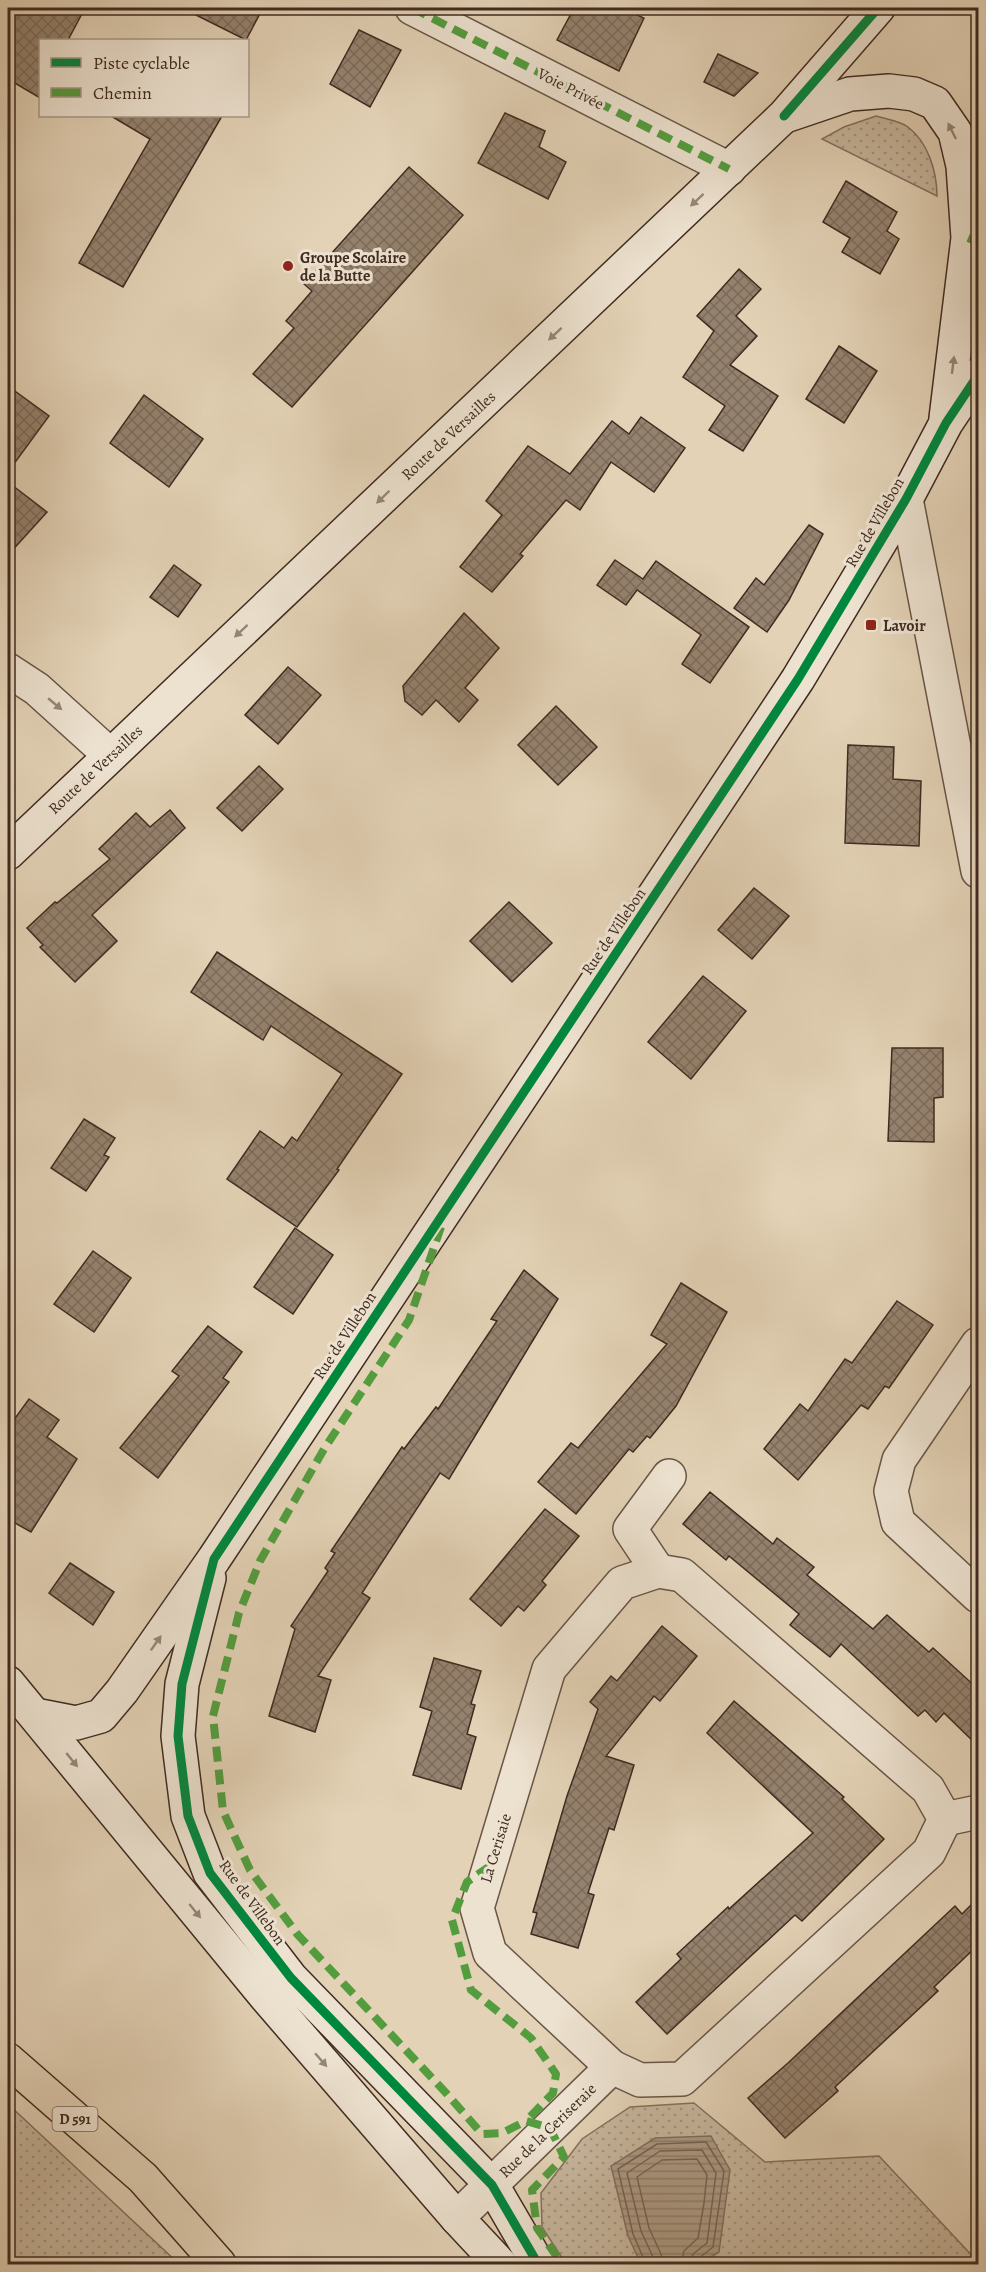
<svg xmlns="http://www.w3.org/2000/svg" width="986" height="2272" viewBox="0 0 986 2272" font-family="Alegreya,serif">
<defs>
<pattern id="green-dots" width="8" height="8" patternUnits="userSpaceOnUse" patternTransform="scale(1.5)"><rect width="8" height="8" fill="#c7b69d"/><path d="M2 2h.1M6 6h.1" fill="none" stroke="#a39480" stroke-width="1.8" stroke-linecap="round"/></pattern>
<pattern id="water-rules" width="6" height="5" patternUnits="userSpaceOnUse" patternTransform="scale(1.5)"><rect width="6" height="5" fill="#ac9983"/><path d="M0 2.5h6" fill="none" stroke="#8d7d6b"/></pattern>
<pattern id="building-cross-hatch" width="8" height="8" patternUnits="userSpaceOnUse" patternTransform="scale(1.5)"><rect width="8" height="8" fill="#95826e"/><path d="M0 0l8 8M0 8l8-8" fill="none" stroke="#7b6b5a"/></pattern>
</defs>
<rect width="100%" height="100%" fill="#e3d2b6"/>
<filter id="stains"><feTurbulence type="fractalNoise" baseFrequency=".00333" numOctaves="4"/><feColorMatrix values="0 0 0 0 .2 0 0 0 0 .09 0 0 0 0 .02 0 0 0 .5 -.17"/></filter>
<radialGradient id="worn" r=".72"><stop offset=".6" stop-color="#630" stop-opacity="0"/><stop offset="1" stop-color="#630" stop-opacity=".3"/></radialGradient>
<!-- green -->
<g fill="url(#green-dots)" stroke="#84705f" stroke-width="1.5">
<path d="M876,116C885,119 900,121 908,127C928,142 937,172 937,196L822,139L844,127Z"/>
<path d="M694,2103L765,2162L879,2156L978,2262V2264H566L542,2227L541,2193L582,2139L630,2107Z"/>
<path d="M8,2104L179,2264H8Z"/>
</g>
<!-- water -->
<path fill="url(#water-rules)" stroke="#816d5c" stroke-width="1.5" d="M711,2136L730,2170L719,2252L700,2264H641L628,2236L611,2166L655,2138Z"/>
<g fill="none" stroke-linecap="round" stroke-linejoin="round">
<!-- shore -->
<g stroke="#766252" stroke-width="1.5">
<path d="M646,2264L633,2234L618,2169L657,2144L706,2142L724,2171L713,2247L699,2258L697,2264"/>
<path d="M654,2264L653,2257L641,2231L627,2173L660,2151L702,2150L716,2173L707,2243L693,2254L690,2264"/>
<path d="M663,2264L661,2254L649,2228L637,2177L662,2160L697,2159L707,2175L704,2203L698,2238L684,2251L681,2264"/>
</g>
</g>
<!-- building -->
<g fill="url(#building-cross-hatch)" stroke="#402b21" stroke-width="1.5">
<path d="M8,8H85L68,40H40V98L8,79Z"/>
<path d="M182,8H263L246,40Z"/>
<path d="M574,8H622L644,18L619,71L557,40Z"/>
<path d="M359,30L401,50L370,107L330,84Z"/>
<path d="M718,54L758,73L734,96L704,82Z"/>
<path d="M505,113L545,131L539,147L566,162L548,199L478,163Z"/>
<path d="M111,116H222L123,287L79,263L150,139Z"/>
<path d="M409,167L463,215L292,407L253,374L294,328L286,321L312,291L304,284Z"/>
<path d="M846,181L897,212L887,231L899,239L880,274L842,252L850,238L823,222Z"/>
<path d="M739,269L761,289L736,316L757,336L730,365L778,396L743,451L709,430L725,406L683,377L714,331L697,316Z"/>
<path d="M839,346L877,371L844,423L806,399Z"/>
<path d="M8,386L49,416L8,472Z"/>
<path d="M144,395L203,439L169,487L110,443Z"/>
<path d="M641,417L685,448L654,492L611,462L580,510L566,500L520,554L523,556L492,592L460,567L502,515L486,501L528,446L570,474L612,421L629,434Z"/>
<path d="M8,482L47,512L8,555Z"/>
<path d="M809,525L823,534L789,600L767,632L734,608L756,578L764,585Z"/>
<path d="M615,560L643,579L656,561L749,627L710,683L682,664L701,635L637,590L626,605L597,585Z"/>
<path d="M174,565L201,585L178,617L150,597Z"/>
<path d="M464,613L499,648L465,688L478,700L459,722L436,700L422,715L405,701L403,686Z"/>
<path d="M288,667L321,695L278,744L245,715Z"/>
<path d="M556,706L597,747L558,785L518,745Z"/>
<path d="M848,745L894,747L893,779L921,781L919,846L845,843Z"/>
<path d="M259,766L283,789L242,831L217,808Z"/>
<path d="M170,810L185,828L92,915L117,941L75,982L40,947L43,945L27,928L55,902L57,903L110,859L99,849L136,813L150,827Z"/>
<path d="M754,888L789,916L752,959L718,930Z"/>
<path d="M509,902L552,943L512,982L470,941Z"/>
<path d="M217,952L402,1074L337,1169L339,1170L297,1227L227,1179L260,1131L284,1148L292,1137L297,1141L342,1074L271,1026L263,1040L191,992Z"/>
<path d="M703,976L746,1011L691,1079L648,1042Z"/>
<path d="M892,1048H943V1097L934,1098V1142L888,1141Z"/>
<path d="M84,1119L115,1138L104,1155L109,1157L86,1191L51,1168Z"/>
<path d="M295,1228L333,1255L293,1314L254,1287Z"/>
<path d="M93,1251L131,1278L94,1332L54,1304Z"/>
<path d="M524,1270L558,1299L449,1479L440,1473L362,1593L370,1598L318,1676L331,1680L315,1732L269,1716L295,1629L291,1626L328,1571L325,1568L335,1553L331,1551L402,1447L404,1449L436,1407L438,1409L497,1321L491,1319Z"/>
<path d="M681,1283L727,1312L676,1406L650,1438L647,1436L633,1452L629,1449L576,1514L538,1482L571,1443L578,1448L667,1344L651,1335Z"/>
<path d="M897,1301L933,1325L889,1388L885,1386L868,1409L861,1405L798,1480L764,1449L800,1404L808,1411L845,1359L852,1363Z"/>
<path d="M208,1326L242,1352L223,1378L229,1382L158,1478L120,1448L179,1376L172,1371Z"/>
<path d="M29,1399L59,1420L47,1437L77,1459L31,1532L8,1519V1428Z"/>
<path d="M710,1492L773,1544L777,1538L814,1567L807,1575L873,1629L887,1615L929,1652L933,1648L978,1689V1746L944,1713L936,1722L925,1710L918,1716L841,1644L830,1657L790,1625L799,1614L729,1556L726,1560L683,1524Z"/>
<path d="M545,1509L579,1536L542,1581L546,1585L524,1611L518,1606L501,1626L470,1599Z"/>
<path d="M70,1563L114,1592L93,1625L49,1593Z"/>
<path d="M662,1626L697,1656L660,1701L654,1696L606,1756L634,1765L614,1830L609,1828L588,1893L594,1895L578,1948L531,1934L537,1913L533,1912L567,1796L598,1709L590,1702L611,1676L617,1681Z"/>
<path d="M434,1658L481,1671L471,1704L475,1705L467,1734L476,1737L461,1789L413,1775L432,1711L420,1707Z"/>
<path d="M734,1701L844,1797L842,1799L884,1839L802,1921L795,1915L667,2034L636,2002L681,1959L677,1954L728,1907L729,1909L813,1833L707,1733Z"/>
<path d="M978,1898V1945L934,1987L938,1991L835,2087L838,2091L785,2138L748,2098L788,2063L955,1906L962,1914Z"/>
</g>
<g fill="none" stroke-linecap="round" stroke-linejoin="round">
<defs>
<g id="street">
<path d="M412,8L729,169"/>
<path d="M906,499L978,871"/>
<path d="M8,670L37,689L110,755"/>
<path d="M978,1344L899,1460L891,1491L898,1522L978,1596"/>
<path d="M658,1571L682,1575L928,1789L945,1819L929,1852L682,2079L640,2080L612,2067L490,1953L477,1908L549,1669L622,1583Z"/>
<path d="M658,1571L630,1529L669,1476"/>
<path d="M945,1819L978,1812"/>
<path d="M457,2218L612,2067"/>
</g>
<g id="secondary">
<path d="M785,116L850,94L889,91L914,94L935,103L955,132L963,166L968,238L946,418"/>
<path d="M8,853L784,116L878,8"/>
<path d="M209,1578L182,1684L178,1736L188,1816L210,1873L291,1978L492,2185L538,2264"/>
<path d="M8,1683L267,1998L457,2218L500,2264"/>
<path d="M35,1715L76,1723L101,1716L122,1691L214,1559L798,679L906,499L946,423L978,375"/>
</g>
<path id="primary" d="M8,2060L143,2178L219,2264"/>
</defs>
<!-- street casing -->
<use href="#street" stroke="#695546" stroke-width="36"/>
<!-- secondary casing -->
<use href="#secondary" stroke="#402b21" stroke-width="36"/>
<!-- primary casing -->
<use href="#primary" stroke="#402b21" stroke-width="36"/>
<!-- street -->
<use href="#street" stroke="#ede2d0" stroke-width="33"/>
<!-- secondary -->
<use href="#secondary" stroke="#ede2d0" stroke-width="33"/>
<!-- primary -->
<use href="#primary" stroke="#e3d2b6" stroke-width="33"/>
<!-- quiet -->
<g stroke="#539d3f" stroke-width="8" stroke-dasharray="15 8" stroke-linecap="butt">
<path d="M412,8L729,169"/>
<path d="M968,238L978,242"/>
<path d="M441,1227L409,1320L324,1449L260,1561L239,1613L213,1716L223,1811L250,1870L298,1935L447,2094L482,2134L502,2133L526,2121L550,2128L564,2157L532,2190L537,2228L562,2264"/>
<path d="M490,1866L467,1882L452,1920L471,1990L531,2038L556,2074L553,2093L526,2121"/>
</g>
<defs>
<g id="cycleway">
<path d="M784,116L878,8"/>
<path d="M538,2264L492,2185L291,1978L210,1873L188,1816L178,1736L182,1684L214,1559L798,679L906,499L946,423L978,375"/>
</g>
</defs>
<!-- cycleway casing -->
<use href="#cycleway" stroke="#ede2d0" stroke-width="13"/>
<!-- cycleway -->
<use href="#cycleway" stroke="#00873e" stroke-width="9"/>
</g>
<!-- one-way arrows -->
<defs><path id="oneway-solid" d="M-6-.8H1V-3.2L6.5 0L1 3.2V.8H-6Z" transform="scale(1.5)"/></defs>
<g fill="#968678">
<use href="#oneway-solid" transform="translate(952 131) rotate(-116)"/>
<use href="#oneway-solid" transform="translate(697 200) rotate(137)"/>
<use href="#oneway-solid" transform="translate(555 334) rotate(137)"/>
<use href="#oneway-solid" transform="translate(953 365) rotate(-83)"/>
<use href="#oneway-solid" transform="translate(383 497) rotate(136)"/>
<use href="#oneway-solid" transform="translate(241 631) rotate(137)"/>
<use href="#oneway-solid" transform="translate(55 704) rotate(40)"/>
<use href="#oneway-solid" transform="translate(156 1643) rotate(-55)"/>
<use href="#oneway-solid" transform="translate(72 1760) rotate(51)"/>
<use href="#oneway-solid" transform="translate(195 1911) rotate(51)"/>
<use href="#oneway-solid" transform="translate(321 2060) rotate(49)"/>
</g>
<!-- markers -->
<g fill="#8f2418" stroke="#ede2d0" stroke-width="2">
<circle cx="288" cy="266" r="6"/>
<rect x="865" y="619" width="12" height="12" rx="3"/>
</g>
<g text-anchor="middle" stroke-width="6" stroke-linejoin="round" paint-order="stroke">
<!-- shield labels -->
<rect fill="#ede2d0" stroke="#746256" stroke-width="1.5" x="52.5" y="2107" width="45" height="24" rx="4.5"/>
<g font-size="15" font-weight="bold" fill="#402b21">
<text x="75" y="2124">D 591</text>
</g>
<!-- street labels -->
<g font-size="16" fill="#402b21" stroke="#ede2d0">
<text transform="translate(571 88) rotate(27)" y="6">Voie Privée</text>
<text transform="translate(448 435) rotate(-43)" y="6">Route de Versailles</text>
<text transform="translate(874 522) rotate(-60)" y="6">Rue de Villebon</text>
<text transform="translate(95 769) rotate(-43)" y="6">Route de Versailles</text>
<text transform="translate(613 931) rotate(-56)" y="6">Rue de Villebon</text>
<text transform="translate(344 1335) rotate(-57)" y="6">Rue de Villebon</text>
<text transform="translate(495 1848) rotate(-73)" y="6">La Cerisaie</text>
<text transform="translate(253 1902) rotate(54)" y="6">Rue de Villebon</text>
<text transform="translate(547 2130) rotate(-44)" y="6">Rue de la Ceriseraie</text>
</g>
<!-- poi labels -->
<g font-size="16" font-weight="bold" fill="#402b21" stroke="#ede2d0" text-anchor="start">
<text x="300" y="263">Groupe Scolaire<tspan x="300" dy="18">de la Butte</tspan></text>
<text x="883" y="631">Lavoir</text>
</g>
</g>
<!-- margin -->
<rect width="986" height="2272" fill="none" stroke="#e3d2b6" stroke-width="30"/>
<rect x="9" y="9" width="968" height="2254" fill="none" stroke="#402b21" stroke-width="3"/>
<rect x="15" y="15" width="956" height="2242" fill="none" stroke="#402b21" stroke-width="1.5"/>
<!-- legend -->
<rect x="39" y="39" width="210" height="78" fill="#ede2d0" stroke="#a8998a" stroke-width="1.5"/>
<rect x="51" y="58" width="30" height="9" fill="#00873e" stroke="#a8998a" stroke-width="1.5"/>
<text x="93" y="69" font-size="18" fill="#402b21">Piste cyclable</text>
<rect x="51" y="88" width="30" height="9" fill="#539d3f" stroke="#a8998a" stroke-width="1.5"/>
<text x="93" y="99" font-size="18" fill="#402b21">Chemin</text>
<rect width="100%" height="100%" filter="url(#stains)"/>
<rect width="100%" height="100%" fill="url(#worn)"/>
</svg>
